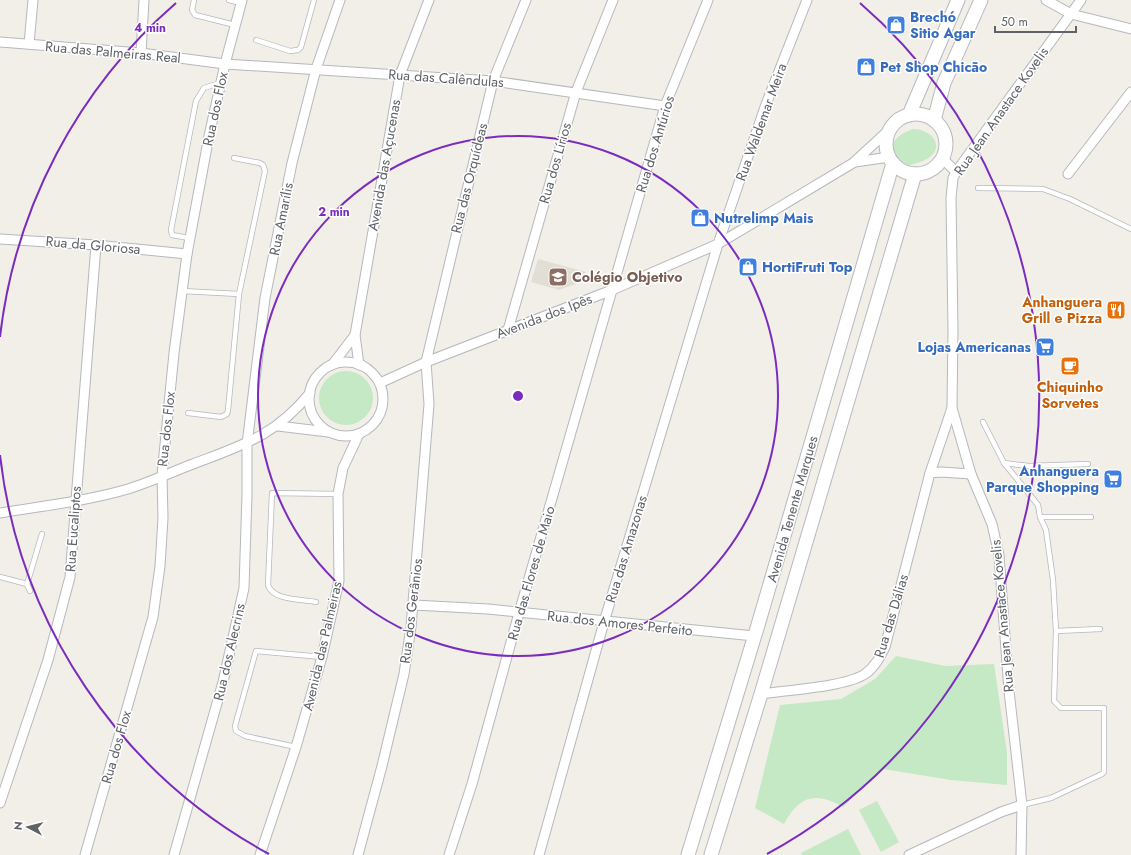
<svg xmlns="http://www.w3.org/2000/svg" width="1131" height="855" viewBox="0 0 1131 855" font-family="Jost,sans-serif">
<rect width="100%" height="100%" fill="#f1efe8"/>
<!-- education -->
<path fill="#e1ded6" d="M538,259L586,272L581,282L559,290L531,282Z"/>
<!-- green -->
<g fill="#c5e8c5">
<path d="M913,129C931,129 947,147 927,159C922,162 915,163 909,166L898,160L891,147C895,137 903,133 913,129Z"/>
<circle cx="346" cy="398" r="27"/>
<path d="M896,656L945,666L994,664L1007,753V785L951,780L883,769L843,807C815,791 799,796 784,824L755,808L780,705L841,699L875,679Z"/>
<path d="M877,801L899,842L881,852L859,810Z"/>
<path d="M848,829L861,855H802L801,853Z"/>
</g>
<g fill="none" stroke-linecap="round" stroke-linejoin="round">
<defs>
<g id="lane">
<path d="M194,0L192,10L195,15L235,25"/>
<path d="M229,0L241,3"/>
<path d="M256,40L290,51L298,50L301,47L314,0"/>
<path d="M978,188L1043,189L1070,199L1131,229"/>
<path d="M189,238L172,235L171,230L196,101L204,88L220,83"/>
<path d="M182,291L239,294"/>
<path d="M188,413L221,417L227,414L228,410L239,294L265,171L263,165L260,163L234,158"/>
<path d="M983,422L1004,463L1038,505L1040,517L1046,530L1053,580L1056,631L1054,701L1061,708H1104V772L1102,774L1051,798L1022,805"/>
<path d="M1004,463L1029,466L1088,464"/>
<path d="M1040,517H1091"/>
<path d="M0,577L27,584L30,591"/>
<path d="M27,584L42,534"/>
<path d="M316,602C302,599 273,601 268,585L272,493L338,494"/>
<path d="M1056,631L1100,629"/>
<path d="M296,747L245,736L236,731L235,726L256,651L322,657"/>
</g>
<g id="street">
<path d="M1046,0L1071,14L1131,29"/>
<path d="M0,42L141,53L225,64L493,81L665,106"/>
<path d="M29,44L33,0"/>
<path d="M141,53L144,0"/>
<path d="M942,158L956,172"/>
<path d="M855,162L889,157"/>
<path d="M1068,174L1131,92"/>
<path d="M0,239L96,245L187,254"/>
<path d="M508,330L576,92L613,0"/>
<circle cx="346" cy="399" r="37"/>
<path d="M332,365L355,335"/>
<path d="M359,365L355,335L400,75L429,0"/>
<path d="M380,383L426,362L612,290L718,244L853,163L890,129"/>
<path d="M278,426L328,432"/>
<path d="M930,473L941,472L971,474"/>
<path d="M0,513C42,506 87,501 128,489C150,482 172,472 193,464C243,445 275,436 310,393"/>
<path d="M414,605L488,609L754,636"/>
<path d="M761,694C787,690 845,687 865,674C875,667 880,657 885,647L930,473L952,408"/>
<path d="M0,803L48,660L70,577L96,245"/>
<path d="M85,855L153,617L160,566L163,518L162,475L174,353L187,254L209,136L225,64L242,0"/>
<path d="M174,855L223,682L244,588L247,495V444L265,298L292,163L316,69L340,0"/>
<path d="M260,855L296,747L322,657L339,581L338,494L343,468L359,434"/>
<path d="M358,855L382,766L404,674L411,627L429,404L426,362L493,81L526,0"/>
<path d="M449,855L472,784L519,613L665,106L708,0"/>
<path d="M539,855L604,622L718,244L765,107L807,0"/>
<path d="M909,855L1001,812L1022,805"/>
<path d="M1021,855L1022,805L1009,691L999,555L992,524L971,474L952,408L953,330L951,198L953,178L956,172L1081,0"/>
</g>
<g id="secondary">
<circle cx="916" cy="144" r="30"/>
<path d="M909,115L958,0"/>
<path d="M934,120L944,83L981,0"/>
<path d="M688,855L758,625L893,163"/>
<path d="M711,855L761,694L915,174"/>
</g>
</defs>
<!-- lane casing -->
<use href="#lane" stroke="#b5b8bc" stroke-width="6"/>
<!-- street casing -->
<use href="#street" stroke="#b5b8bc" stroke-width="11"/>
<!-- secondary casing -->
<use href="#secondary" stroke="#b6babf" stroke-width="15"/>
<!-- lane -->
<use href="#lane" stroke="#fff" stroke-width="4.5"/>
<!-- street -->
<use href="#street" stroke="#fff" stroke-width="9"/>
<!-- secondary -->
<use href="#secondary" stroke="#fff" stroke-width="13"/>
</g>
<!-- distance rings -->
<g fill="none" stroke="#7b2cbf" stroke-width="2">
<circle cx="518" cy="396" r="260"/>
<path d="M269 854A521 521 0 0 1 0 455M0 337A521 521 0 0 1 176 3M860 3A521 521 0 0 1 767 854"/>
</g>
<!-- icons -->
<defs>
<symbol id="shop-square" viewBox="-11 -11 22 22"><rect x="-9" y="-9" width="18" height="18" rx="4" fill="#3f7fe0" stroke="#fff"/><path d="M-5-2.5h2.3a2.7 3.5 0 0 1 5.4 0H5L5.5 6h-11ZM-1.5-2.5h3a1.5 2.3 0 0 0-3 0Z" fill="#fff"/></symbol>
<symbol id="school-square" viewBox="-11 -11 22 22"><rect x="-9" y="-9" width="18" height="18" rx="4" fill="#8d6e63" stroke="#fff"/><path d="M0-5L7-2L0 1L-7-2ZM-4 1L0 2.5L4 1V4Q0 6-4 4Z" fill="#fff"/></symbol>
<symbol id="restaurant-square" viewBox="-11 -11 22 22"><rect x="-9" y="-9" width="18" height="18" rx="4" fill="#e8710a" stroke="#fff"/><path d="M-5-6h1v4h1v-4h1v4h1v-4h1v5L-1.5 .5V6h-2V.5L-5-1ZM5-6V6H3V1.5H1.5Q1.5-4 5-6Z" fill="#fff"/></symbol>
<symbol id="supermarket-square" viewBox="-11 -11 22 22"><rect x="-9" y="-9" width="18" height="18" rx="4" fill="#3f7fe0" stroke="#fff"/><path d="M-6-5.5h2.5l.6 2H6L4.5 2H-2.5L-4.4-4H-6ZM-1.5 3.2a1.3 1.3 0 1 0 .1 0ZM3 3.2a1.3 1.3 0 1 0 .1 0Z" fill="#fff"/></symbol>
<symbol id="cafe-square" viewBox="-11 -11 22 22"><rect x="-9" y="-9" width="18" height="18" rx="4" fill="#e8710a" stroke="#fff"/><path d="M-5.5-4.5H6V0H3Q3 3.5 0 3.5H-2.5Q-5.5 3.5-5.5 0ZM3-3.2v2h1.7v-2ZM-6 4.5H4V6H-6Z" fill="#fff"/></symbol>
</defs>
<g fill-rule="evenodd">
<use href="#shop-square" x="885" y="14" width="22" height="22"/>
<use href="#shop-square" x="855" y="56" width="22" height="22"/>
<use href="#shop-square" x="689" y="207" width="22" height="22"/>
<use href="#shop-square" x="737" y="256" width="22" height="22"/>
<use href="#school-square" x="547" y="266" width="22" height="22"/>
<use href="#restaurant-square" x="1105" y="299" width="22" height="22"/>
<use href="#supermarket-square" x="1034" y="336" width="22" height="22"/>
<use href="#cafe-square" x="1059" y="355" width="22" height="22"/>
<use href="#supermarket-square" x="1102" y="468" width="22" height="22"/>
</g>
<g text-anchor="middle" stroke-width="3" stroke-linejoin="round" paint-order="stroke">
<!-- shop labels -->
<g font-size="14" font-weight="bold" fill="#366cbe" stroke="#fff" text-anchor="start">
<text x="910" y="22">Brechó<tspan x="910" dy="16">Sitio Agar</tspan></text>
<text x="880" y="72">Pet Shop Chicão</text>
<text x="714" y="223">Nutrelimp Mais</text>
<text x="762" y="272">HortiFruti Top</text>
<text x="1031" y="352" text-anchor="end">Lojas Americanas</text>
<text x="1099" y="476" text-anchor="end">Anhanguera<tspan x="1099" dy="16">Parque Shopping</tspan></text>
</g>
<!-- street labels -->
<g font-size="14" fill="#5f6368" stroke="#fff">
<text transform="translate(113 52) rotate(5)" y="5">Rua das Palmeiras Real</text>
<text transform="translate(446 78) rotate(4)" y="5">Rua das Calêndulas</text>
<text transform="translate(215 109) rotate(-78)" y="5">Rua dos Flox</text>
<text transform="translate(1001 111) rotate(-55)" y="5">Rua Jean Anastace Kovelis</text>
<text transform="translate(761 122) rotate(-70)" y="5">Rua Waldemar Meira</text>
<text transform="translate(655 144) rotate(-73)" y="5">Rua dos Antúrios</text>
<text transform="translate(555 163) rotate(-74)" y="5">Rua dos Lírios</text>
<text transform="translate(384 165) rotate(-80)" y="5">Avenida das Açucenas</text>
<text transform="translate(469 178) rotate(-76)" y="5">Rua das Orquídeas</text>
<text transform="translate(281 219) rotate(-79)" y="5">Rua Amarílis</text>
<text transform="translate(93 245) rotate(5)" y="5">Rua da Gloriosa</text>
<text transform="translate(544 316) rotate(-21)" y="5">Avenida dos Ipês</text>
<text transform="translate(166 429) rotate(-84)" y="5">Rua dos Flox</text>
<text transform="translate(792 509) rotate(-74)" y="5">Avenida Tenente Marques</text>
<text transform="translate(73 529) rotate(-86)" y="5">Rua Eucaliptos</text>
<text transform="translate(626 549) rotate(-73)" y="5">Rua das Amazonas</text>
<text transform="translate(531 573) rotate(-74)" y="5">Rua das Flores de Maio</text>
<text transform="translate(411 611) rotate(-83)" y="5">Rua dos Gerânios</text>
<text transform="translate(891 616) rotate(-73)" y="5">Rua das Dálias</text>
<text transform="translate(1002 616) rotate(-95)" y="5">Rua Jean Anastace Kovelis</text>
<text transform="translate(620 623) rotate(6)" y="5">Rua dos Amores Perfeito</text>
<text transform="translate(322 646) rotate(-77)" y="5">Avenida das Palmeiras</text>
<text transform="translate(229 652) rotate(-77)" y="5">Rua dos Alecrins</text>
<text transform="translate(116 747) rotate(-74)" y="5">Rua dos Flox</text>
</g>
<!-- education labels -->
<g font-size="14" font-weight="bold" fill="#785e54" stroke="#fff" text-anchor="start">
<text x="572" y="282">Colégio Objetivo</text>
</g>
<!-- food labels -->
<g font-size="14" font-weight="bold" fill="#c56008" stroke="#fff" text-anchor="end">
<text x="1102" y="307">Anhanguera<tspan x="1102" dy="16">Grill e Pizza</tspan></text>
<text x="1070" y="392" text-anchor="middle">Chiquinho<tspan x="1070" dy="16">Sorvetes</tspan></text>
</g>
</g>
<circle cx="518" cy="396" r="6" fill="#7b2cbf" stroke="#fff" stroke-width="2"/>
<g font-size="12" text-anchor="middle" font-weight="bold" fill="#7b2cbf" stroke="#fff" stroke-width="3" stroke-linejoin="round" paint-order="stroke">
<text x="150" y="32">4 min</text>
<text x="334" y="216">2 min</text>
</g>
<!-- north arrow -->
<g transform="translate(28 827) rotate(277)" stroke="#ffffff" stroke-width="3" paint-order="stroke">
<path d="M0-3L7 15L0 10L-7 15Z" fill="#5f6368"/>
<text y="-6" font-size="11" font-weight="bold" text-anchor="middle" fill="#5f6368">N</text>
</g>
<!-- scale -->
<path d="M995 26v6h81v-6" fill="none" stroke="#5f6368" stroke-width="2"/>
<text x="1001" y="26" font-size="12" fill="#5f6368" stroke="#ffffff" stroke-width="3" paint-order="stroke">50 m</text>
</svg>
